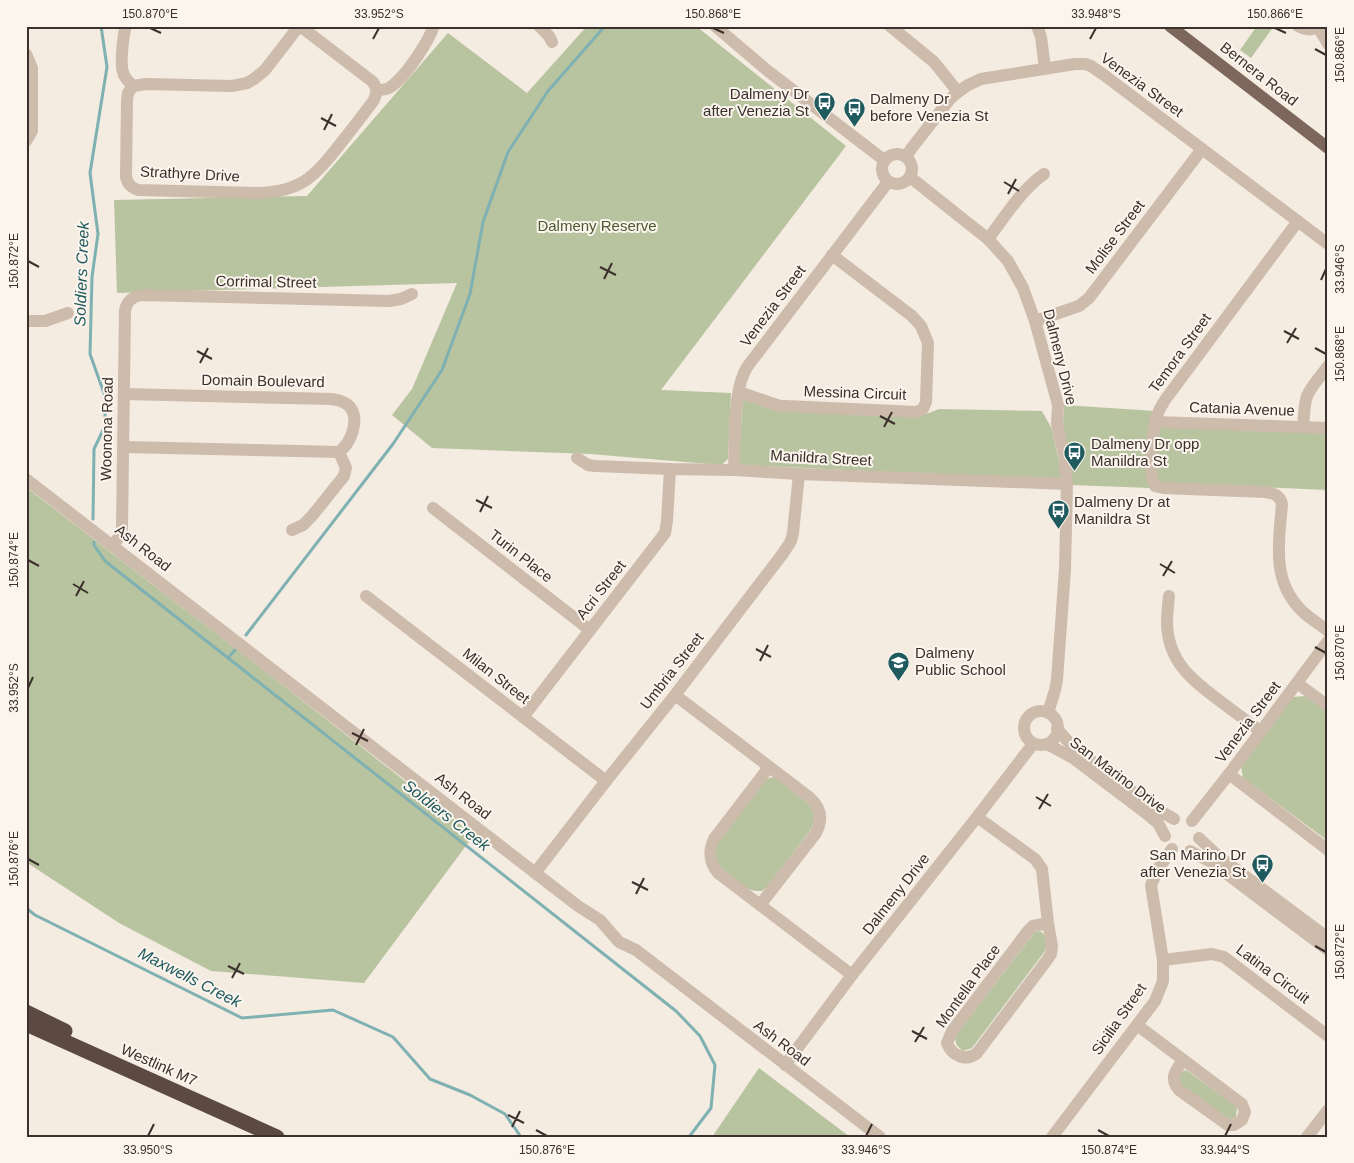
<svg xmlns="http://www.w3.org/2000/svg" width="1354" height="1163" viewBox="0 0 1354 1163" font-family="Helvetica,sans-serif">
<rect width="100%" height="100%" fill="#f4ebe1"/>
<!-- green -->
<g fill="#b8c4a0">
<path d="M587,26H696L846,146L661,390L731,393L728,459L721,465L590,454L432,448L392,415L412,389L457,283L117,293L114,200L307,196L448,33L527,93Z"/>
<path d="M1257,26H1274L1251,58L1240,50Z"/>
<path d="M743,400L926,414L939,409L1042,411L1052,429L1060,466V480L738,465Z"/>
<path d="M1064,405L1155,411L1150,488L1071,485L1063,427Z"/>
<path d="M1159,425L1328,433V490L1159,483L1155,474Z"/>
<path d="M26,487L262,669L474,835L364,983L211,971L119,923L26,862Z"/>
<path d="M1306,696L1328,712V841L1243,778L1241,766L1292,697Z"/>
<path d="M773,777L780,780L813,808L815,819L811,829L768,886L762,891H755L748,889L723,870L716,861L714,850L719,838L766,779Z"/>
<path d="M1040,931C1047,936 1047,943 1045,951L972,1048L963,1051C957,1046 954,1043 956,1035L1035,932Z"/>
<path d="M759,1068L850,1137H712Z"/>
<path d="M1186,1070L1237,1107L1236,1117L1229,1120L1181,1087L1177,1079L1179,1073Z"/>
</g>
<g fill="none" stroke-linecap="round" stroke-linejoin="round">
<!-- stream -->
<g stroke="#7fb0b2" stroke-width="3">
<path d="M93,519L94,449L105,426V396L90,354L92,277L98,234L90,173L107,67L101,26"/>
<path d="M94,542V545L105,561L676,1011L700,1036L715,1065L711,1108L689,1137"/>
<path d="M246,635L393,444L442,370L470,294L483,222L508,152L548,91L605,26"/>
<path d="M228,658L235,650"/>
<path d="M26,908L35,915L242,1018L333,1010L393,1037L430,1079L470,1095L505,1114L521,1137"/>
</g>
<!-- minor -->
<g stroke="#cdbbac" stroke-width="12">
<path d="M126,26C123,35 120,64 123,72C124,78 129,82 133,86"/>
<path d="M299,26L265,70L254,79L247,83L232,86L146,84L133,86L128,93L127,100L126,177C128,185 131,187 138,190L257,193C302,192 315,176 341,143C352,129 363,115 374,100L377,90"/>
<path d="M300,26L373,82L377,90"/>
<path d="M539,26L549,36L552,42"/>
<path d="M715,26L768,71L884,160"/>
<path d="M890,26L934,62L958,92"/>
<path d="M1037,26L1041,37L1045,68"/>
<path d="M1298,26C1306,30 1312,31 1320,26"/>
<path d="M1318,27L1328,44"/>
<path d="M26,54L32,68V131L26,141"/>
<path d="M377,90C382,90 385,90 389,88C405,78 427,44 434,26"/>
<circle cx="897" cy="169" r="15"/>
<path d="M906,157L911,149L950,99L958,92L968,85L981,79L1075,64H1085L1091,66L1104,75L1328,244"/>
<path d="M910,177L988,239L1008,261L1023,288L1035,321L1058,405L1057,424L1064,455L1067,484L1065,569L1057,680L1055,690L1048,713"/>
<path d="M1298,221L1165,400C1161,406 1158,412 1156,418C1153,431 1148,475 1155,486L1163,488L1265,492C1273,493 1280,495 1282,504C1279,541 1271,580 1301,610C1309,618 1319,624 1328,631"/>
<path d="M988,239C1005,217 1021,190 1044,174"/>
<path d="M26,321H45L68,313"/>
<path d="M1035,321L1079,306L1089,298L1202,149"/>
<path d="M739,392L780,406H785L916,412L923,409L926,402L928,343L921,326L912,316L832,255"/>
<path d="M1156,422L1328,428"/>
<path d="M1303,427C1304,417 1304,405 1307,396C1312,385 1321,376 1328,366"/>
<path d="M124,447L339,452C351,443 360,420 350,407C346,402 338,400 332,399L124,394"/>
<path d="M577,458L588,465L595,466L670,469L734,470L799,474L1067,484"/>
<path d="M734,470C735,444 733,397 744,373C747,366 752,360 757,354L888,182"/>
<path d="M26,479L578,906L600,920L619,942L636,950L880,1137"/>
<path d="M433,508L590,630"/>
<path d="M292,530L303,525L312,516L344,476L346,468L339,452"/>
<path d="M113,545L120,536L122,528L125,310C127,301 132,297 141,295L389,301L401,299L412,294"/>
<path d="M366,596L606,781"/>
<path d="M1169,596C1168,605 1167,614 1167,623C1168,662 1192,680 1220,701C1233,711 1247,721 1260,731"/>
<path d="M1297,683L1328,706"/>
<path d="M675,695L809,797C821,807 823,819 816,833L760,905"/>
<circle cx="1041" cy="728" r="17"/>
<path d="M523,717L665,533L667,521L670,469"/>
<path d="M1057,729L1074,748L1155,808L1174,819"/>
<path d="M1047,744L1073,758L1147,814L1158,823L1165,836"/>
<path d="M769,767L714,839C708,852 709,862 718,873L852,975"/>
<path d="M1229,774L1328,850"/>
<path d="M977,817L1035,859L1042,869L1048,923L1052,946L1051,954L1047,960L977,1053C966,1062 952,1056 947,1043L952,1031L1028,931L1033,926L1048,923"/>
<path d="M1192,821L1229,774L1328,641"/>
<path d="M1199,838L1217,855L1328,938"/>
<path d="M1190,851L1211,862L1328,950"/>
<path d="M535,873L606,781L675,695L784,552L791,541L793,533L799,474"/>
<path d="M1163,960L1212,954L1224,957L1328,1036"/>
<path d="M1137,1025L1242,1104L1245,1112L1242,1120L1234,1125H1228L1179,1090C1169,1078 1175,1072 1183,1060"/>
<path d="M785,1065L852,975L977,817L1033,744"/>
<path d="M1052,1137L1155,1001L1163,981V960L1151,885L1158,869L1172,849"/>
<path d="M1307,1137L1328,1110"/>
</g>
<!-- major -->
<path stroke="#7d675c" stroke-width="12" d="M1170,26L1328,148"/>
<!-- highway -->
<g stroke="#5c4a42" stroke-width="15">
<path d="M26,1012L65,1031"/>
<path d="M26,1024L277,1137"/>
</g>
</g>
<!-- ticks -->
<path fill="none" stroke="#3b302b" stroke-width="2" d="M150,28L161,33M713,28L724,33M1275,28L1286,33M373,39L379,28M1090,39L1096,28M1315,49L1326,55M321,118L336,126M324,130L332,114M1004,182L1019,191M1008,194L1016,179M28,261L39,267M600,267L616,275M604,279L612,263M1321,280L1326,269M1284,331L1299,339M1287,343L1296,328M1315,348L1326,354M197,351L212,359M200,363L208,348M880,416L895,424M884,427L892,412M476,500L492,508M480,512L488,496M28,560L39,566M1160,564L1175,573M1163,576L1172,561M73,584L88,593M76,596L84,581M1315,647L1326,653M756,649L771,657M760,661L768,645M28,688L33,677M352,733L368,741M356,745L364,729M1036,797L1051,806M1039,809L1048,794M28,859L39,865M632,882L648,890M636,894L644,878M1315,946L1326,952M228,966L244,974M232,978L240,963M912,1031L927,1039M915,1042L924,1027M508,1115L524,1123M512,1127L520,1111M536,1130L547,1136M1098,1130L1109,1136M148,1136L154,1124M866,1136L872,1124M1225,1136L1231,1124"/>
<!-- icons -->
<defs>
<symbol id="bus-pin" viewBox="-11 -11 22 30"><path d="M0 17L-7.5 6A9.5 9.5 0 1 1 7.5 6Z" fill="#1f5a5e" stroke="#fbf5ee"/><path d="M-5-6H5V4H4V6H2V4H-2V6H-4V4H-5ZM-3.5-4V0h7V-4ZM-3.5 1.2v1.5H-2V1.2ZM2 1.2v1.5H3.5V1.2Z" fill="#fff"/></symbol>
<symbol id="school-pin" viewBox="-11 -11 22 30"><path d="M0 17L-7.5 6A9.5 9.5 0 1 1 7.5 6Z" fill="#1f5a5e" stroke="#fbf5ee"/><path d="M0-5L7-2L0 1L-7-2ZM-4 1L0 2.5L4 1V4Q0 6-4 4Z" fill="#fff"/></symbol>
</defs>
<g fill-rule="evenodd">
<use href="#bus-pin" x="812" y="90" width="25" height="34"/>
<use href="#bus-pin" x="842" y="96" width="25" height="34"/>
<use href="#bus-pin" x="1062" y="440" width="25" height="34"/>
<use href="#bus-pin" x="1046" y="498" width="25" height="34"/>
<use href="#school-pin" x="886" y="650" width="25" height="34"/>
<use href="#bus-pin" x="1250" y="852" width="25" height="34"/>
</g>
<g text-anchor="middle" stroke-width="4" stroke-linejoin="round" paint-order="stroke">
<!-- street labels -->
<g font-size="15" fill="#3b302b" stroke="#fbf5ee">
<text transform="translate(1259 74) rotate(38)" y="5">Bernera Road</text>
<text transform="translate(1142 85) rotate(36)" y="5">Venezia Street</text>
<text transform="translate(190 174) rotate(3)" y="5">Strathyre Drive</text>
<text transform="translate(1115 237) rotate(-53)" y="5">Molise Street</text>
<text transform="translate(266 282) rotate(1)" y="5">Corrimal Street</text>
<text transform="translate(773 306) rotate(-53)" y="5">Venezia Street</text>
<text transform="translate(1180 353) rotate(-54)" y="5">Temora Street</text>
<text transform="translate(1060 357) rotate(76)" y="5">Dalmeny Drive</text>
<text transform="translate(263 381) rotate(1)" y="5">Domain Boulevard</text>
<text transform="translate(855 393) rotate(2)" y="5">Messina Circuit</text>
<text transform="translate(1242 409) rotate(2)" y="5">Catania Avenue</text>
<text transform="translate(107 429) rotate(-89)" y="5">Woonona Road</text>
<text transform="translate(821 458) rotate(3)" y="5">Manildra Street</text>
<text transform="translate(143 548) rotate(38)" y="5">Ash Road</text>
<text transform="translate(521 556) rotate(38)" y="5">Turin Place</text>
<text transform="translate(601 590) rotate(-52)" y="5">Acri Street</text>
<text transform="translate(672 671) rotate(-52)" y="5">Umbria Street</text>
<text transform="translate(496 676) rotate(38)" y="5">Milan Street</text>
<text transform="translate(1248 722) rotate(-53)" y="5">Venezia Street</text>
<text transform="translate(1118 775) rotate(37)" y="5">San Marino Drive</text>
<text transform="translate(463 796) rotate(38)" y="5">Ash Road</text>
<text transform="translate(896 894) rotate(-52)" y="5">Dalmeny Drive</text>
<text transform="translate(1273 974) rotate(37)" y="5">Latina Circuit</text>
<text transform="translate(968 986) rotate(-54)" y="5">Montella Place</text>
<text transform="translate(1119 1019) rotate(-55)" y="5">Sicilia Street</text>
<text transform="translate(782 1043) rotate(37)" y="5">Ash Road</text>
<text transform="translate(159 1065) rotate(24)" y="5">Westlink M7</text>
</g>
<!-- poi labels -->
<g font-size="15" fill="#3b302b" stroke="#fbf5ee" text-anchor="start">
<text x="809" y="99" text-anchor="end">Dalmeny Dr<tspan x="809" dy="17">after Venezia St</tspan></text>
<text x="870" y="104">Dalmeny Dr<tspan x="870" dy="17">before Venezia St</tspan></text>
<text x="1091" y="449">Dalmeny Dr opp<tspan x="1091" dy="17">Manildra St</tspan></text>
<text x="1074" y="507">Dalmeny Dr at<tspan x="1074" dy="17">Manildra St</tspan></text>
<text x="915" y="658">Dalmeny<tspan x="915" dy="17">Public School</tspan></text>
<text x="1246" y="860" text-anchor="end">San Marino Dr<tspan x="1246" dy="17">after Venezia St</tspan></text>
</g>
<!-- park labels -->
<g font-size="15" fill="#4a5a2e" stroke="#fbf5ee">
<text x="597" y="231">Dalmeny Reserve</text>
</g>
<!-- water labels -->
<g font-size="16" font-style="italic" fill="#1f5a5e" stroke="#fbf5ee">
<text transform="translate(81 274) rotate(-88)" y="6">Soldiers Creek</text>
<text transform="translate(447 815) rotate(38)" y="6">Soldiers Creek</text>
<text transform="translate(190 977) rotate(27)" y="6">Maxwells Creek</text>
</g>
</g>
<!-- border -->
<rect width="1354" height="1163" fill="none" stroke="#fbf5ee" stroke-width="55"/>
<rect x="28" y="28" width="1298" height="1108" fill="none" stroke="#3b302b" stroke-width="2"/>
<g font-size="12" text-anchor="middle" fill="#3b302b">
<text x="150" y="18">150.870°E</text>
<text x="379" y="18">33.952°S</text>
<text x="713" y="18">150.868°E</text>
<text x="1096" y="18">33.948°S</text>
<text x="1275" y="18">150.866°E</text>
<text transform="translate(1340 55) rotate(-90)" y="4">150.866°E</text>
<text transform="translate(14 261) rotate(-90)" y="4">150.872°E</text>
<text transform="translate(1340 269) rotate(-90)" y="4">33.946°S</text>
<text transform="translate(1340 354) rotate(-90)" y="4">150.868°E</text>
<text transform="translate(14 560) rotate(-90)" y="4">150.874°E</text>
<text transform="translate(1340 653) rotate(-90)" y="4">150.870°E</text>
<text transform="translate(14 688) rotate(-90)" y="4">33.952°S</text>
<text transform="translate(14 859) rotate(-90)" y="4">150.876°E</text>
<text transform="translate(1340 952) rotate(-90)" y="4">150.872°E</text>
<text x="148" y="1154">33.950°S</text>
<text x="547" y="1154">150.876°E</text>
<text x="866" y="1154">33.946°S</text>
<text x="1109" y="1154">150.874°E</text>
<text x="1225" y="1154">33.944°S</text>
</g>
</svg>
